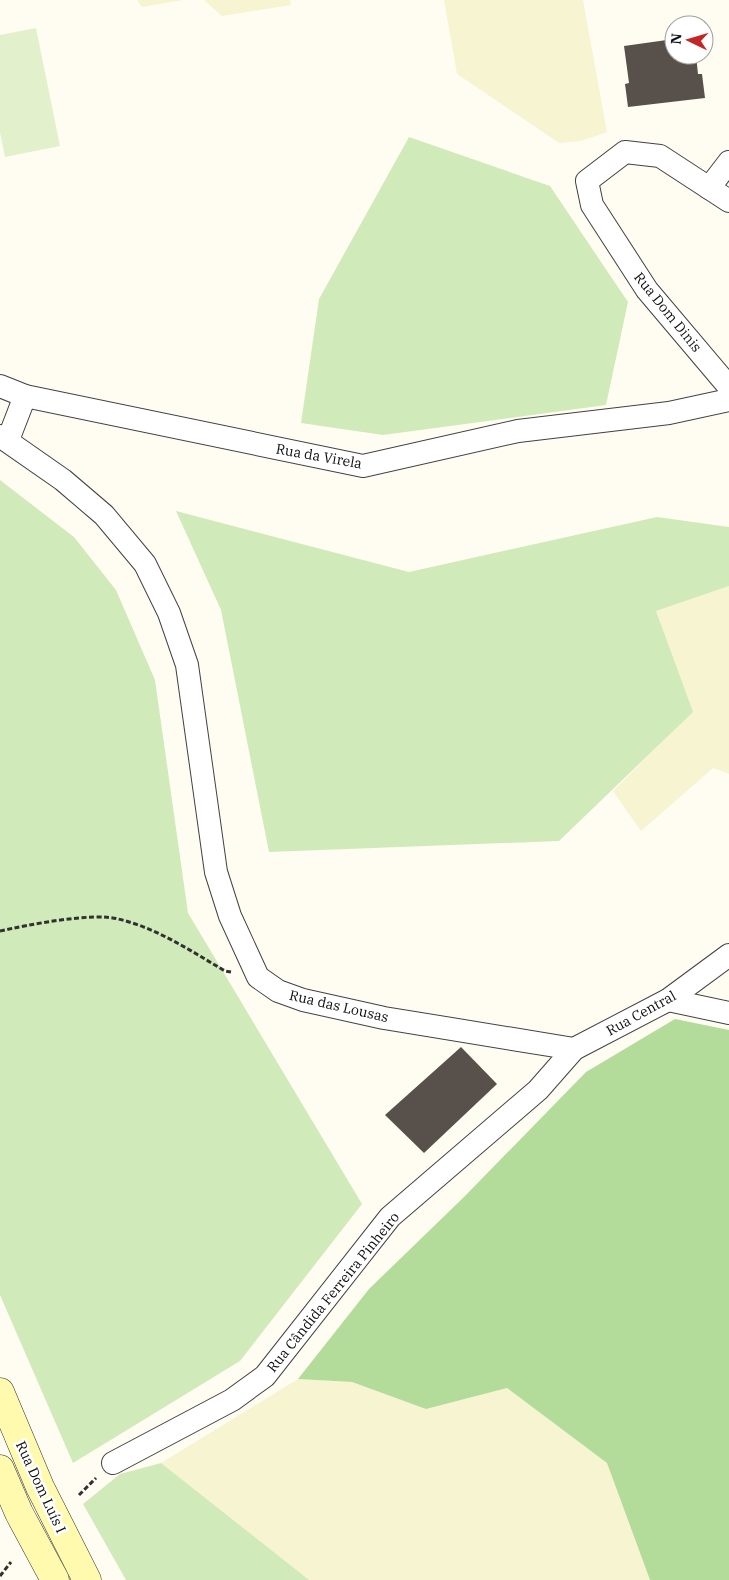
<svg xmlns="http://www.w3.org/2000/svg" width="729" height="1580" viewBox="0 0 729 1580" font-family="'IBM Plex Serif',serif">
<rect width="100%" height="100%" fill="#fffdf2"/>
<!-- farmland -->
<g fill="#f6f4d1">
<path d="M137,0H183L142,7Z"/>
<path d="M204,0H290L291,5L222,16Z"/>
<path d="M444,0H583L607,132L581,141L559,143L457,74Z"/>
<path d="M729,586V774L713,768L641,831L613,791L692,712L656,611Z"/>
<path d="M298,1379L352,1382L426,1409L507,1388L607,1463L650,1580H308L161,1463Z"/>
</g>
<!-- green -->
<g fill="#d1eaba">
<path d="M409,137L550,186L628,302L606,405L383,435L301,423L319,299Z"/>
<path d="M0,480L74,537L116,590L155,680L188,913L362,1204L240,1361L73,1463L0,1295Z"/>
<path d="M176,511L409,572L657,517L729,527V586L656,611L693,712L559,841L269,852L221,610Z"/>
<path d="M161,1463L309,1580H126L83,1504L120,1474Z"/>
</g>
<!-- forest -->
<path fill="#b3db99" d="M675,1019L729,1030V1580H650L607,1463L507,1388L426,1409L352,1382L298,1379L369,1289L464,1197L586,1072Z"/>
<!-- pitch -->
<path fill="#e2f1cc" d="M36,28L60,146L5,157L0,133V35Z"/>
<!-- building -->
<g fill="#58514b">
<path d="M674,39V55H696L698,74H702L705,98L628,107L625,84L629,83L624,46Z"/>
<path d="M461,1047L497,1084L424,1153L385,1115Z"/>
</g>
<g fill="none" stroke-linecap="round" stroke-linejoin="round">
<defs>
<g id="minor">
<path d="M709,188L729,162"/>
<path d="M729,201L660,156L625,152L587,181L592,205L647,290L729,387"/>
<path d="M0,386L25,396L363,466L518,431L669,413L729,400"/>
<path d="M0,436L63,480L104,515L145,564L169,613L187,665L216,872L230,916L258,977L278,991L303,1000L384,1018L574,1049"/>
<path d="M8,440L25,396"/>
<path d="M668,1000L729,1013"/>
<path d="M113,1463L232,1400L265,1376L390,1217L538,1090L574,1049L668,1000L729,955"/>
</g>
<g id="secondary">
<path d="M0,1392L40,1487L87,1580"/>
<path d="M0,1469L19,1513L55,1580"/>
</g>
</defs>
<!-- minor casing -->
<use href="#minor" stroke="#424242" stroke-width="24"/>
<!-- secondary casing -->
<use href="#secondary" stroke="#313131" stroke-width="29"/>
<!-- path -->
<g stroke="#313131" stroke-width="3" stroke-dasharray="5 2.5" stroke-linecap="butt">
<path d="M0,931C27,925 93,912 118,919C157,928 191,951 225,971L231,972"/>
<path d="M79,1495L96,1478"/>
<path d="M0,1576L11,1562"/>
</g>
<!-- minor -->
<use href="#minor" stroke="#fff" stroke-width="22"/>
<!-- secondary -->
<use href="#secondary" stroke="#fffaad" stroke-width="28"/>
</g>
<g text-anchor="middle" stroke-width="5" stroke-linejoin="round" paint-order="stroke">
<!-- street labels -->
<g font-size="14" fill="#0f0f0f" stroke="#fff">
<text transform="translate(668 312) rotate(51)" y="5">Rua Dom Dinis</text>
<text transform="translate(319 456) rotate(10)" y="5">Rua da Virela</text>
<text transform="translate(339 1006) rotate(13)" y="5">Rua das Lousas</text>
<text transform="translate(641 1013) rotate(-29)" y="5">Rua Central</text>
<text transform="translate(333 1292) rotate(-51)" y="5">Rua Cândida Ferreira Pinheiro</text>
<text transform="translate(41 1487) rotate(65)" y="5">Rua Dom Luís I</text>
</g>
</g>
<!-- north arrow -->
<g transform="translate(689 40) rotate(275)"><circle r="24" fill="#ffffff" stroke="#9f9f9f"/>
<path d="M0-4L9 19L0 12L-9 19Z" fill="#c22625"/>
<text y="-8" font-size="14" font-weight="bold" text-anchor="middle" fill="#0f0f0f">N</text>
</g>
</svg>
